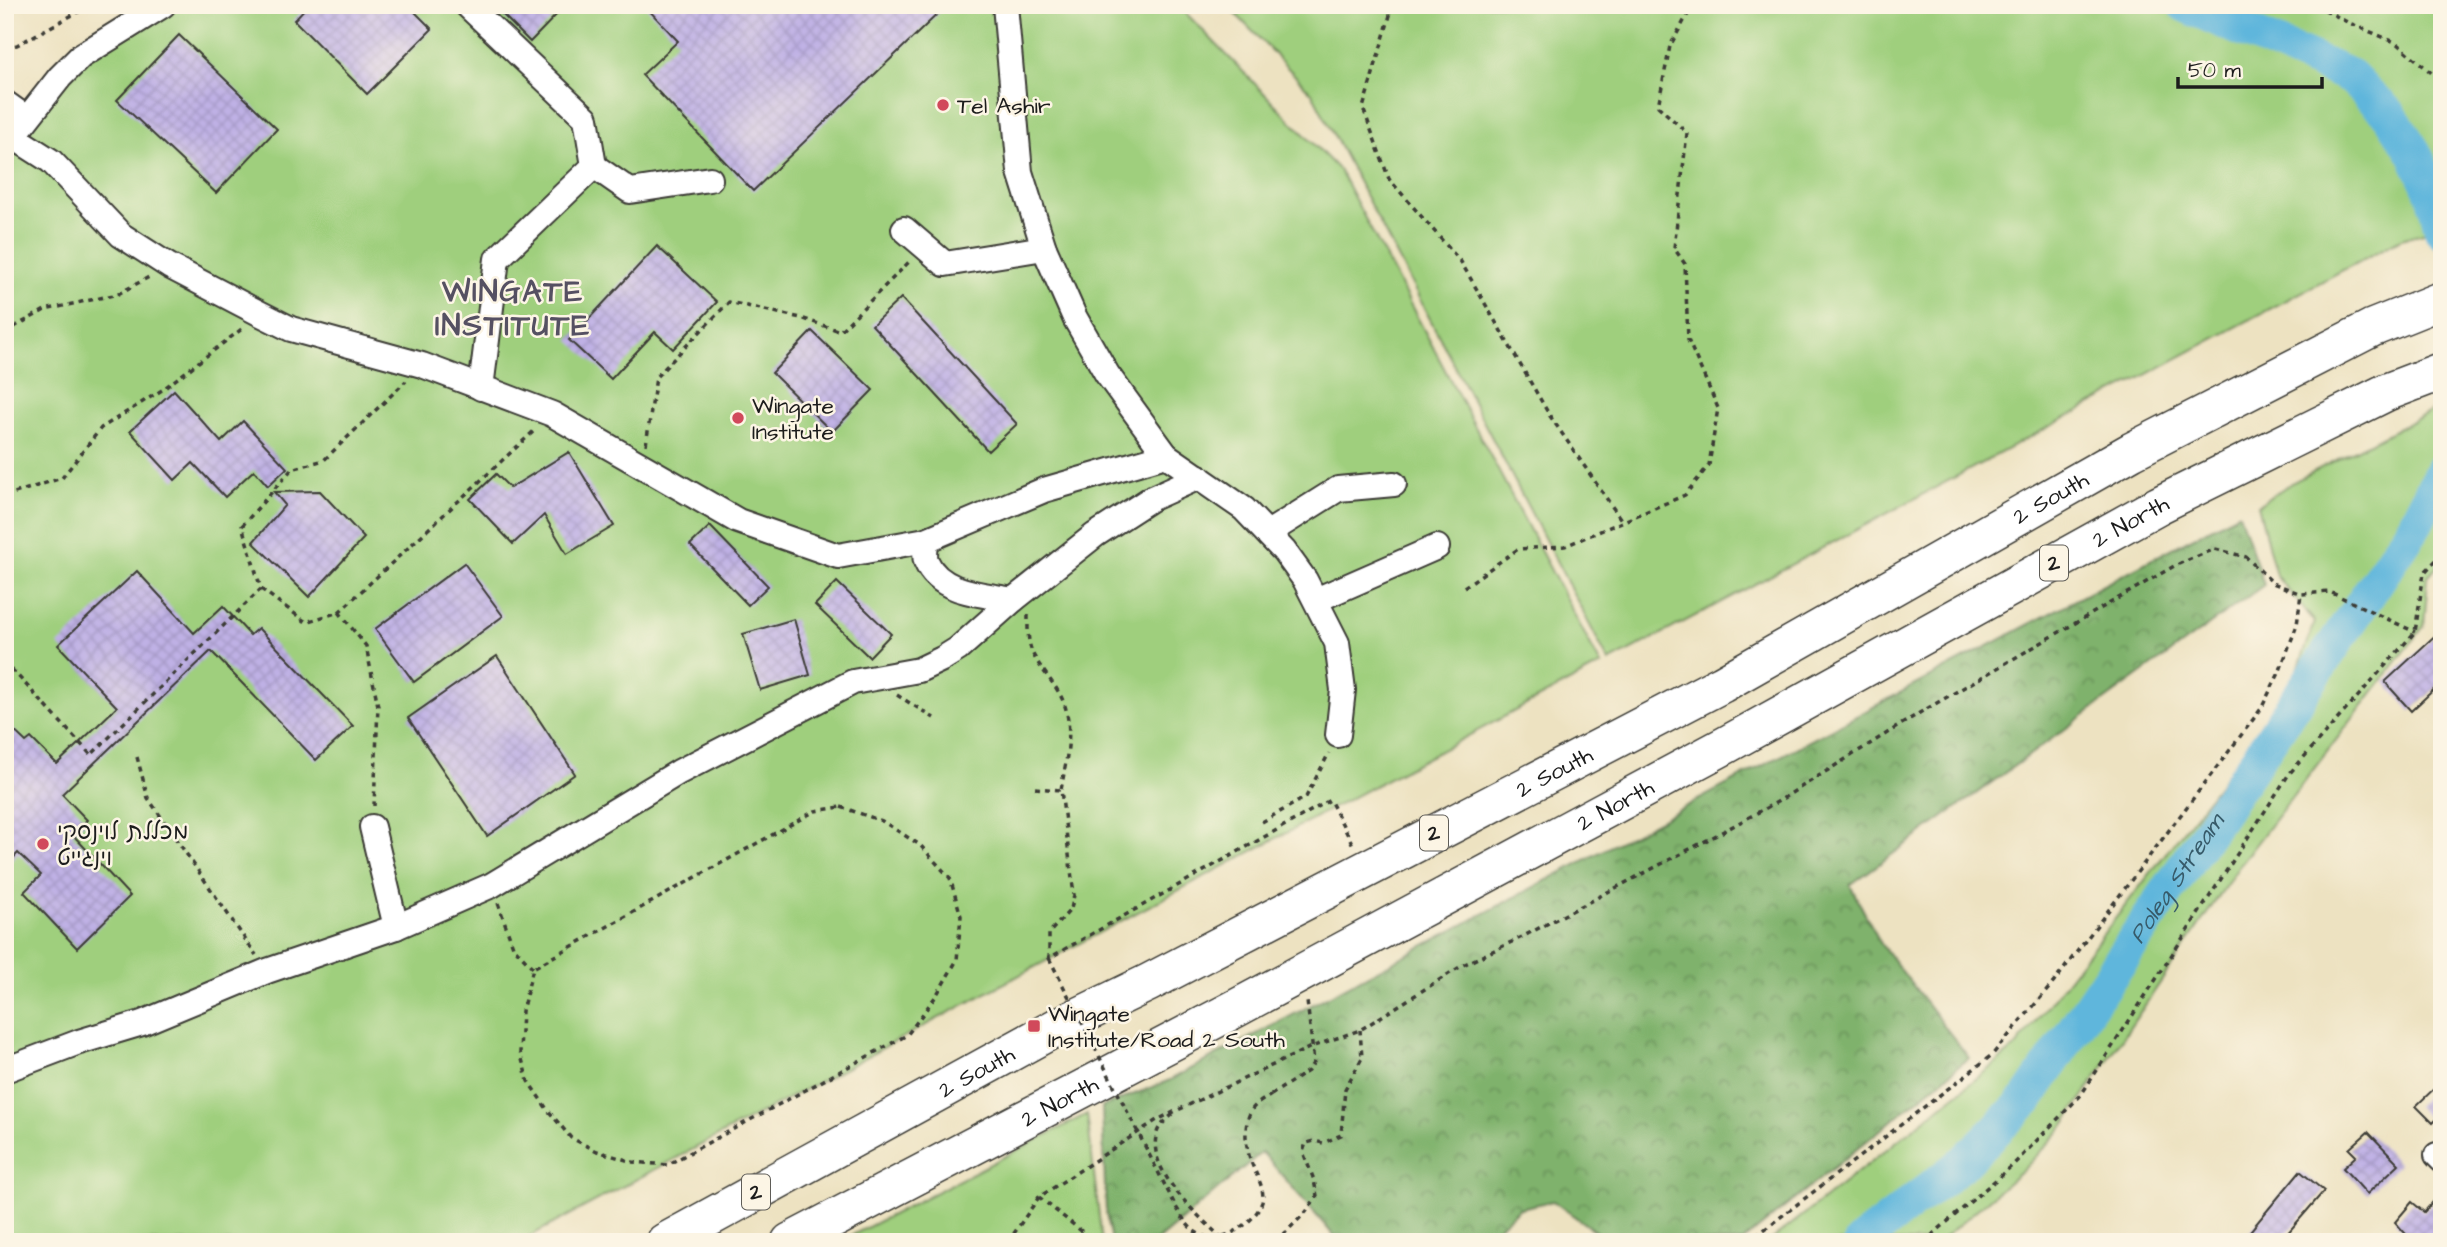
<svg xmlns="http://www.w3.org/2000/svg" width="2447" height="1247" viewBox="0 0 2447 1247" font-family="'Architects Daughter','Playpen Sans Hebrew',sans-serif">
<defs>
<pattern id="forest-crowns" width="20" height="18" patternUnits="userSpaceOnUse" patternTransform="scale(1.75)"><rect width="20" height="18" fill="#7fb26c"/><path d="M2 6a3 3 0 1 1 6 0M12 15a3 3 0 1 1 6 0" fill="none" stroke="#679058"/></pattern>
<pattern id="building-cross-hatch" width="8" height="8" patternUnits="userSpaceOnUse" patternTransform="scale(1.75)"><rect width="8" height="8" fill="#bfb1e5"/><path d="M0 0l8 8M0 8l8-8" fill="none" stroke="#a498c4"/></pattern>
</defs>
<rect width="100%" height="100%" fill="#fcf5e5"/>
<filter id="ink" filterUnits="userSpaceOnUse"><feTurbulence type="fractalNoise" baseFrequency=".0143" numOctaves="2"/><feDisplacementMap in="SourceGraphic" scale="14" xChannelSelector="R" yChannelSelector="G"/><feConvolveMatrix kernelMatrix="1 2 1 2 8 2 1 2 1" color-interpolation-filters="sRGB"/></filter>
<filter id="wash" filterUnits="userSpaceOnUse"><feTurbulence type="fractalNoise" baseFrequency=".00686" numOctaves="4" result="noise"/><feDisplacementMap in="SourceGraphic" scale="28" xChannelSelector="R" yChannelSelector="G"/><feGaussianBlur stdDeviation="1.57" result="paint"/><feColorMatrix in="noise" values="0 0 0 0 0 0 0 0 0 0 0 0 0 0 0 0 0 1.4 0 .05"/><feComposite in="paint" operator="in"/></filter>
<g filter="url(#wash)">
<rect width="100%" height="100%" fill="#ede2c1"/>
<!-- grass -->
<g fill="#9fcf7d" stroke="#5e764c" stroke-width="2">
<path d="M164,5H1178L1340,171L1601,665L519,1242H5V146L77,53Z"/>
<path d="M1227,5H2442V228L2401,239L1609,662L1312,93Z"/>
<path d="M2442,406V560L2428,576L2424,626L2242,862L2059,1132L2023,1170L1939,1242H1769L2015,1048L2289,694L2315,622L2276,576L2258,505L2291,483Z"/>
<path d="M1087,1114L1102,1242H839Z"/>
</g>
<!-- forest -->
<path fill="url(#forest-crowns)" stroke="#4e6744" stroke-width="2" d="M2239,513L2264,585L1850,885L1881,944L1969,1058L1742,1242H1610L1553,1201L1520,1208L1481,1242H1355L1335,1237L1262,1152L1156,1242H1111L1106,1212L1102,1107L1170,1080Z"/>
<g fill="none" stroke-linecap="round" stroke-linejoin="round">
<!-- river -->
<g stroke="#5fb6dc" stroke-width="35">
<path d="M2185,5L2350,76L2390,115L2414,152L2433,195L2442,231"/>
<path id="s1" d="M1861,1242L1964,1162L2027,1099L2413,528L2442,470"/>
</g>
</g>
<g id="blocks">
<!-- building -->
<g fill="url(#building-cross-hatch)">
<path d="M308,5H408L432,29L367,94L294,20Z"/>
<path d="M493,5H566L530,42Z"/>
<path d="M644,5H947L753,191L642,75L678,41Z"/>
<path d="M179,35L277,129L216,193L117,100Z"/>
<path d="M657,246L717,302L673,349L655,332L611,379L569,340Z"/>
<path d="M901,298L1017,424L988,451L872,325Z"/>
<path d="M812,331L873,390L832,432L772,373Z"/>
<path d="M174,390L221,442L243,421L287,468L268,486L254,470L225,497L193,463L175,480L130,431Z"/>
<path d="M569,452L614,526L567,554L544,515L513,544L470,499L496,474L510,488Z"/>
<path d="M320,491L364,538L309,597L253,542L285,505L274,492Z"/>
<path d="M710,526L768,586L748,605L690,545Z"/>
<path d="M464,563L503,616L414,682L375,629Z"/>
<path d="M137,571L194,633L223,606L250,635L258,628L353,726L316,760L211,651L62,794L87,820L72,834L130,896L77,948L24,892L41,875L18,853L5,867V722L26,742L31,738L57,764L117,707L58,645Z"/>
<path d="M837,582L891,634L869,657L815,605Z"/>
<path d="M794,619L810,675L760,690L743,634Z"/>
<path d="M2442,629V682L2411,711L2385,682Z"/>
<path d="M497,656L575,774L487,836L408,718Z"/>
<path d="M2442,1081V1114L2433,1123L2416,1106Z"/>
<path d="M2368,1132L2399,1164L2367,1194L2343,1168L2356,1156L2349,1149Z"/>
<path d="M2300,1171L2324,1191L2280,1242H2241Z"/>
<path d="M2412,1202L2424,1212L2433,1202L2442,1210V1242H2413L2395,1222Z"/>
</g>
</g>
</g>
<g filter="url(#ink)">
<use href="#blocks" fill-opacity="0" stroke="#3b3a35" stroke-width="2"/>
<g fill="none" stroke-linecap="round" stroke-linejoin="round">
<defs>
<g id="minor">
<path d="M467,5L586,118L594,166L497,259L481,388"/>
<path d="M1005,5L1020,172L1044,248L1075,318L1107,374L1166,455L1244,509L1284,551L1305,580L1337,643L1343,690L1338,735"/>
<path d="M5,103L26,118"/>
<path d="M12,136L51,161L121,235L169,266L261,314L291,329L422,365L552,414L738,521L838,556L926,540L1044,490L1166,455"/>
<path d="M5,147L60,77L81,56L163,5"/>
<path d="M594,166L630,191L710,179"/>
<path d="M904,229L945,264L1044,248"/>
<path d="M1268,533L1338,489L1394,484"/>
<path d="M926,540C926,546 924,555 926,561C940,594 984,594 1013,600"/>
<path d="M1316,600L1437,547"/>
<path d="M372,827L396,927"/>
<path d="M5,1070L79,1042L142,1023L267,971L396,927L492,885L679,772L853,682L919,670L942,659L958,649L1013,600L1095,535L1152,498L1199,477"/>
<path d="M2437,1155L2442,1160"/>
</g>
<g id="highway">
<path id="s2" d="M665,1242L1057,1027L1148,983L1722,684L2132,451L2372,328L2442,300"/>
<path id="s3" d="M790,1242L1231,1011L1726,745L2159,505L2387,392L2442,371"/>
</g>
</defs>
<!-- minor casing -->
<use href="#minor" stroke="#3b3a35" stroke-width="28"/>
<!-- highway casing -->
<use href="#highway" stroke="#3b3a35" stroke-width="40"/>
<!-- path -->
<g stroke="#3b3a35" stroke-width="3.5" stroke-dasharray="5 5" stroke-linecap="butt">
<path d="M1393,5L1363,108L1389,179L1461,262L1550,416L1622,521"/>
<path d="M2316,5L2347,22L2397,43L2442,82"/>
<path d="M5,47L17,45L91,5"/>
<path d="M5,332L45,310L118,294L149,277"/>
<path d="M646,445L656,377L729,302L801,318L840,331L911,260"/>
<path d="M5,496L62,478L101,428L162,390L243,328"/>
<path d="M1464,587L1518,549L1565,546L1685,495L1709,465L1718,408L1688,340L1685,264L1674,248L1687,133L1658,106L1670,46L1693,5"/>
<path d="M261,589L306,622L339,612L535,430"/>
<path d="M339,612L366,646L378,706L374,806"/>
<path d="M1028,615C1028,629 1027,645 1035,658C1046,677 1063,691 1067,714C1072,738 1065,766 1061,790"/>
<path d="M5,662L91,755L261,589L242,526L292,469L324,460L406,381"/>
<path d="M897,695L934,718"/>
<path d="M137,757L148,798L256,955"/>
<path d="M1035,788L1061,790L1074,895L1071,909L1049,933V958L1330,800L1353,845"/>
<path d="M841,807L882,821L920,845L950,878L961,916L957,960L936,996L907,1035L667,1165L633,1162L597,1151L571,1138L547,1109L528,1081L520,1052L522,1011L533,968L815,811Z"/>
<path d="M1262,822L1306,797L1329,753"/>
<path d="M498,903L513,946L533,968"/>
<path d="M1271,1095L1308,1071L1314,1062L1307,1001"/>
<path d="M1173,1114C1169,1118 1161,1124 1158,1130C1142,1169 1201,1218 1226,1242"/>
<path d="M1039,1197L1090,1238L1092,1242"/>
<path d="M1008,1242L1039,1197L1157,1120L1311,1047L1360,1030L1463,965L1520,938L1711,838L1777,802L1921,712L2176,565L2215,549L2246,557L2273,583L2301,594"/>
<path d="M1276,1242L1306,1212L1317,1196L1314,1180L1303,1152L1306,1143L1314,1141L1323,1143L1341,1135L1345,1089L1362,1058L1360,1030"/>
<path d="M1748,1242L1992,1055L2054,982L2261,709L2279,673L2297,625L2301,594L2330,592L2415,632"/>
<path d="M1924,1242L2013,1165L2081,1095L2289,774L2415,632L2424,573L2442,554"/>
</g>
<!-- minor -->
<use href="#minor" stroke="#fff" stroke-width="24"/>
<!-- highway -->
<use href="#highway" stroke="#fff" stroke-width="37"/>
<!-- path-bridge -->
<path stroke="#3b3a35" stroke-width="3.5" stroke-dasharray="5 5" stroke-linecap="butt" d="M1049,958L1176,1207C1183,1218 1188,1229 1201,1235C1223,1245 1255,1223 1262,1202C1265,1191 1259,1180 1255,1171C1246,1153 1241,1125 1253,1108C1257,1103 1265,1099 1271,1095"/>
</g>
</g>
<!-- markers -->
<g fill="#d1495b" stroke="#fcf5e5" stroke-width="2.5">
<circle cx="943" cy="105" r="7"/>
<circle cx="738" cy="418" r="7"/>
<circle cx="43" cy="844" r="7"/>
<rect x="1027" y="1019" width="14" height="14" rx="3.5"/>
</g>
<g text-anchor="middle" stroke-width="5" stroke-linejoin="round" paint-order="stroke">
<!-- shield labels -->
<g fill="#fcf5e5" stroke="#5f5d58" stroke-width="2">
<rect x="2040" y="545.5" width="28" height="35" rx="5"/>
<rect x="1420" y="815.5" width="28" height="35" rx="5"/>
<rect x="742" y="1174.5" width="28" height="35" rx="5"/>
</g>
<g font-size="21" font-weight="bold" fill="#1c1c1c">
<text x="2054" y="570">2</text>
<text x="1434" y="840">2</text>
<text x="756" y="1199">2</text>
</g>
<!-- poi labels -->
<g font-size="23" fill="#1c1c1c" stroke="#fcf5e5" text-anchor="start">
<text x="957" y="113">Tel Ashir</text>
<text x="752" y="413">Wingate<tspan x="752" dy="26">Institute</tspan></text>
<text x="57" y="839">מכללת לוינסקי<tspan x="57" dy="26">וינגייט</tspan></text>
<text x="1048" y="1021">Wingate<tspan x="1048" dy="26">Institute/Road 2 South</tspan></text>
</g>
<!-- street labels -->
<g font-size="23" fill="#1c1c1c" stroke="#fcf5e5">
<text dy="8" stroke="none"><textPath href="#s2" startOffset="1573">2 South</textPath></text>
<text dy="8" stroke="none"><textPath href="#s3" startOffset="1522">2 North</textPath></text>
<text dy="8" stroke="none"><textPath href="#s2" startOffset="1006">2 South</textPath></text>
<text dy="8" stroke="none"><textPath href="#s3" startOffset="934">2 North</textPath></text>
<text dy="8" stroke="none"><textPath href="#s2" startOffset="355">2 South</textPath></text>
<text dy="8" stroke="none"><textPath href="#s3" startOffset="304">2 North</textPath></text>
</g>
<!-- water labels -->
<g font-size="24" font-style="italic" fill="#375a69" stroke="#fcf5e5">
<text dy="8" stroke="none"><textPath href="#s1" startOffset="486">Poleg Stream</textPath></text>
</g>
<!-- district labels -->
<g font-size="30" font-weight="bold" letter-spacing="2" fill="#555062" stroke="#fcf5e5">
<text x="513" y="301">WINGATE<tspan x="513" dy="34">INSTITUTE</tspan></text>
</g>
</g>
<!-- margin -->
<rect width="2447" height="1247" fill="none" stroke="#fcf5e5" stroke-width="28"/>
<!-- scale -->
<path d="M2178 77v10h144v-10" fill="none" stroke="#1c1c1c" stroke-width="3.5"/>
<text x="2188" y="77" font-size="21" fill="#1c1c1c" stroke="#fcf5e5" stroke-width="5" paint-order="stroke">50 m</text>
</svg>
